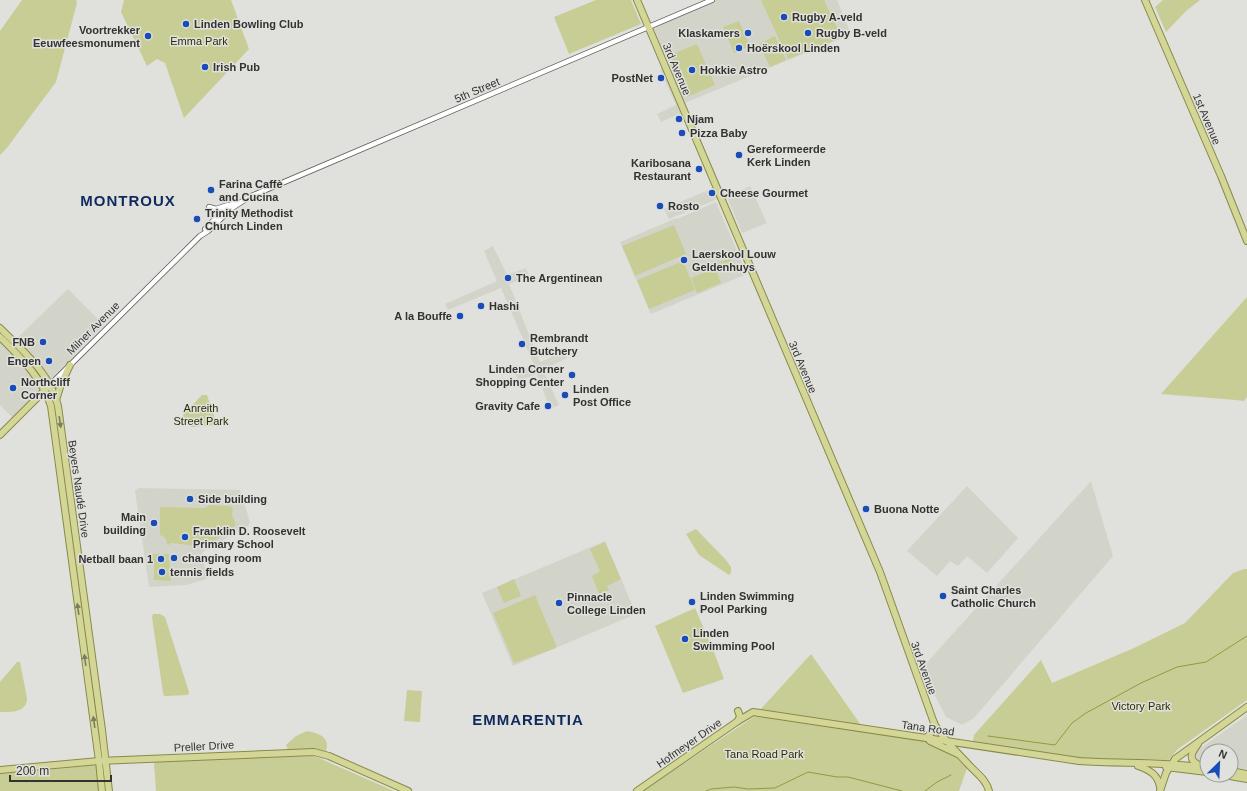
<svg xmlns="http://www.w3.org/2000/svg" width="1247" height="791" viewBox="0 0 1247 791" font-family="Arial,sans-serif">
<rect width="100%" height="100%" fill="#e0e1dc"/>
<!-- built -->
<g fill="#d3d4c9">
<path d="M716,0H837L851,34L685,103L725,196L669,219L664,209L713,188L681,113L661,122L657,114L676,105L660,70L668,66L680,91L653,26Z"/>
<path d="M750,186L767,223L742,233L727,197Z"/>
<path d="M716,202L747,274L651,314L620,242L676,218L677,219Z"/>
<path d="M493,246L507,275L526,268L529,276L509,284L540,362L564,352L567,358L543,370L559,405L550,409L537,374L518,381L515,373L534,365L501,288L448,310L445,304L497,281L484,251Z"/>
<path d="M68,289L104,325L13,418L0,405V337L9,346Z"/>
<path d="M1091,481L1113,556L974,718L962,725L946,717L921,669Z"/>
<path d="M967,486L1018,538L987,573L967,556L958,566L950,561L937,576L907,551Z"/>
<path d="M138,488L240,490L250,522L248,526L207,549L202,553L207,579L186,585L149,587L135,491Z"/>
<path d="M605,541L636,614L513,666L482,593Z"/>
<path d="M1247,715V769L1231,767V751H1207V764L1198,762L1196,756L1198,750Z"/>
</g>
<!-- green -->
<g fill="#c8cd96">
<path d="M22,0H76L77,3L56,82L6,149L0,155V31Z"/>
<path d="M124,0H231L249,49L184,118L165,63L157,59L147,66L121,12Z"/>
<path d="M596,0H631L641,24L569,54L554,17Z"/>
<path d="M761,0H824L842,38L788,59Z"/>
<path d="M1163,0H1200L1186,11L1166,32L1155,7Z"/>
<path d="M739,21L750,46L734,53L723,27Z"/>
<path d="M775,36L786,60L770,67L759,44Z"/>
<path d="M697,44L715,85L687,97L670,55Z"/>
<path d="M674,225L686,254L635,276L622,246Z"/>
<path d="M730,258L733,266L717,273L721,283L697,293L691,278L715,268L714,264Z"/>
<path d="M683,261L695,290L649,309L637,280Z"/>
<path d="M1247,297V397L1244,401L1236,400L1161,394Z"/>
<path d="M202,395H207L217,425L192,427L184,423L183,415Z"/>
<path d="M210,505L231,506L233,508L232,515L236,525L234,527C227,532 212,543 205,545C196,548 180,543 170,543V545L167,544C167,540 165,536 160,535V507L205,508Z"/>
<path d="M696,529L726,560L731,567V573L729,575L699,555L686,534Z"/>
<path d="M605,542L621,579L607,586L609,590L599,594L592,576L600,571L590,549Z"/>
<path d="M152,554H169L171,581L154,580V563H152Z"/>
<path d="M1244,569H1247V700L1178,749L1164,765L1107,762L973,742L974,735L1041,660L1052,683L1134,648L1185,623L1233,573Z"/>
<path d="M514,579L521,596L504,603L497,587Z"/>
<path d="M535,595L556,645V648L514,663L493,613Z"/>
<path d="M695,608L714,652L724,679L683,693L655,626Z"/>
<path d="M153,614H160L165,617L189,692L188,695L166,696H164L163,693L152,617Z"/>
<path d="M811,654L861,725L760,710Z"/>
<path d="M17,662H20L27,698C27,713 11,712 0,712V682Z"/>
<path d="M407,690L422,691L420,722L404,721Z"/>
<path d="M755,716L869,732L946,745L967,768L959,791H643Z"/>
<path d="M307,731C318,733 331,737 326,751H324L312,749L288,750L286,745L296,736Z"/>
<path d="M312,756L319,758L394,791H156L154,763L156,761Z"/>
<path d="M98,765L99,791H0V774Z"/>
</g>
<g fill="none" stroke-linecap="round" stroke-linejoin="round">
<!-- stream -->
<g stroke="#94993c" stroke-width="1">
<path d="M988,736L1055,745L1072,723L1086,713L1141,683L1177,667L1206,662L1247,636"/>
<path d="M706,791L711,789L734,787L748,789L775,788L808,772L837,777H848L902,791"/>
<path d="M925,791L937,782L951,775"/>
</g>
<defs>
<g id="minor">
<path d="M209,207L216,209L228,205"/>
<path d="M205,229L226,208L236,201"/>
<path d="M50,385L200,236L208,231L232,208L249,197L712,0"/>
</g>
<g id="major">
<path d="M637,0L880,572L934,723C941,737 957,752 968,764C976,773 986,779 989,791"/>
<path d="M1145,0L1221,176L1247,241"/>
<path d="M0,328C23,351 50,373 58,406L102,730L109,791"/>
<path d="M0,337C21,358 42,378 51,406L99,761L102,791"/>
<path d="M56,400L61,384L70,365"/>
<path d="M0,435L47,388"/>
<path d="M738,721L740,716L738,711"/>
<path d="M926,738L932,732L934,723"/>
<path d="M930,741L958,754"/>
<path d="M1198,744C1192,752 1187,759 1199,765"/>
<path d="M1138,766C1150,770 1158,775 1160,787"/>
<path d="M1166,767L1207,772"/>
<path d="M0,770L99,761L314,752L329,756L408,791"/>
<path d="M1231,771L1247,774"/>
<path d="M1224,775L1247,779"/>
<path d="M637,791L738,721L753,712L1079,761C1122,764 1164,761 1207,768"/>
<path d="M1160,791L1166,773L1175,759L1247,707"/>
</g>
</defs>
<!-- minor casing -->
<use href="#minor" stroke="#5f5f5b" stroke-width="6"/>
<!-- major casing -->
<use href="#major" stroke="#878b46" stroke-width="8"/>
<!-- minor -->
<use href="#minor" stroke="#fff" stroke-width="4.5"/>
<!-- major -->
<use href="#major" stroke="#d3d697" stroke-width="6"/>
</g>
<!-- one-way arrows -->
<defs><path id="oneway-solid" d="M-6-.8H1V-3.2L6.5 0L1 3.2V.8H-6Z"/></defs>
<g fill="#7a7c5f">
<use href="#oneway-solid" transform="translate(60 422) rotate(82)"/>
<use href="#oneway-solid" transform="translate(78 609) rotate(-98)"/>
<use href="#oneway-solid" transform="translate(85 660) rotate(-98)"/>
<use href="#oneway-solid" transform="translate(94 722) rotate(-98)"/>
</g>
<!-- markers -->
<g fill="#184cb9" stroke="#e0e1dc" stroke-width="1.5">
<circle cx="784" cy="17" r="4"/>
<circle cx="186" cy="24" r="4"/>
<circle cx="748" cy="33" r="4"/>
<circle cx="808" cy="33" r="4"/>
<circle cx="148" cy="36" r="4"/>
<circle cx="739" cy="48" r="4"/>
<circle cx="205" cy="67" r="4"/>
<circle cx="692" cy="70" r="4"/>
<circle cx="661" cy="78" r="4"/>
<circle cx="679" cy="119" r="4"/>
<circle cx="682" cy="133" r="4"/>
<circle cx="739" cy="155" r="4"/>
<circle cx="699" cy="169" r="4"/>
<circle cx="211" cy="190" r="4"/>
<circle cx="712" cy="193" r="4"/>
<circle cx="660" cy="206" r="4"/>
<circle cx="197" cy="219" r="4"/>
<circle cx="684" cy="260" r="4"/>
<circle cx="508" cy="278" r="4"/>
<circle cx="481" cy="306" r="4"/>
<circle cx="460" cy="316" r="4"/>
<circle cx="43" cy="342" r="4"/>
<circle cx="522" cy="344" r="4"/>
<circle cx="49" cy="361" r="4"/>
<circle cx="572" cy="375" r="4"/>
<circle cx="13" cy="388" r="4"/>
<circle cx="565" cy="395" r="4"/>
<circle cx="548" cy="406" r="4"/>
<circle cx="190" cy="499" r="4"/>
<circle cx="866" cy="509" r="4"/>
<circle cx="154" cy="523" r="4"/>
<circle cx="185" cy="537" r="4"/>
<circle cx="174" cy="558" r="4"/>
<circle cx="161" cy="559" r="4"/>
<circle cx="162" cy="572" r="4"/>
<circle cx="943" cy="596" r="4"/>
<circle cx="692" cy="602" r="4"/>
<circle cx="559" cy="603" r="4"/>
<circle cx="685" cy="639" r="4"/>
</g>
<g text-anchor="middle" stroke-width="3" stroke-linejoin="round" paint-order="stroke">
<!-- poi labels -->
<g font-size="11" font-weight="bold" fill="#323231" stroke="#e0e1dc" text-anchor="start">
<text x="792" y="21">Rugby A-veld</text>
<text x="194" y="28">Linden Bowling Club</text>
<text x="140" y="34" text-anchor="end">Voortrekker<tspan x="140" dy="13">Eeuwfeesmonument</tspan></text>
<text x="740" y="37" text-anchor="end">Klaskamers</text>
<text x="816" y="37">Rugby B-veld</text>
<text x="747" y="52">Hoërskool Linden</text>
<text x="213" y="71">Irish Pub</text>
<text x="700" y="74">Hokkie Astro</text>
<text x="653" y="82" text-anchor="end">PostNet</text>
<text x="687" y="123">Njam</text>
<text x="690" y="137">Pizza Baby</text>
<text x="747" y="153">Gereformeerde<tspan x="747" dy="13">Kerk Linden</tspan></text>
<text x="691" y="167" text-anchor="end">Karibosana<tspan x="691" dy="13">Restaurant</tspan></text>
<text x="219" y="188">Farina Caffè<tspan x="219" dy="13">and Cucina</tspan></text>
<text x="720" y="197">Cheese Gourmet</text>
<text x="668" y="210">Rosto</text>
<text x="205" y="217">Trinity Methodist<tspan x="205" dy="13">Church Linden</tspan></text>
<text x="692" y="258">Laerskool Louw<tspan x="692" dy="13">Geldenhuys</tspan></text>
<text x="516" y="282">The Argentinean</text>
<text x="489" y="310">Hashi</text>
<text x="452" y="320" text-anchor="end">A la Bouffe</text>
<text x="530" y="342">Rembrandt<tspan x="530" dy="13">Butchery</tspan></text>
<text x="35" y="346" text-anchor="end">FNB</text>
<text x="41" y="365" text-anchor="end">Engen</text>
<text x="564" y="373" text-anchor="end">Linden Corner<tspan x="564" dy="13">Shopping Center</tspan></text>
<text x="21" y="386">Northcliff<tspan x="21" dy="13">Corner</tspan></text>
<text x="573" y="393">Linden<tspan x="573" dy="13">Post Office</tspan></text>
<text x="540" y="410" text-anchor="end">Gravity Cafe</text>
<text x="198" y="503">Side building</text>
<text x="874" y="513">Buona Notte</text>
<text x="146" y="521" text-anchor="end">Main<tspan x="146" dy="13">building</tspan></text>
<text x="193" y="535">Franklin D. Roosevelt<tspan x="193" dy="13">Primary School</tspan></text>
<text x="182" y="562">changing room</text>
<text x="153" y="563" text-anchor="end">Netball baan 1</text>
<text x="170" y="576">tennis fields</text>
<text x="951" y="594">Saint Charles<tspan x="951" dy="13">Catholic Church</tspan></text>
<text x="700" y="600">Linden Swimming<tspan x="700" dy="13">Pool Parking</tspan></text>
<text x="567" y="601">Pinnacle<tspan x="567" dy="13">College Linden</tspan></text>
<text x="693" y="637">Linden<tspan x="693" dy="13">Swimming Pool</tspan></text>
</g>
<!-- park labels -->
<g font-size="11" fill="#2b2d04" stroke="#e0e1dc">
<text x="199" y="45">Emma Park</text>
<text x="201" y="412">Anreith<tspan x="201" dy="13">Street Park</tspan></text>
<text x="1141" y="710">Victory Park</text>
<text x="764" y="758">Tana Road Park</text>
</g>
<!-- street labels -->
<g font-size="11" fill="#323231" stroke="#e0e1dc">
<text transform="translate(677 69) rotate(67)" y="4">3rd Avenue</text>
<text transform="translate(477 90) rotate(-23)" y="4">5th Street</text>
<text transform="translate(1207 119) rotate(67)" y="4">1st Avenue</text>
<text transform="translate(93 328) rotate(-45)" y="4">Milner Avenue</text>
<text transform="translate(803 367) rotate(67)" y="4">3rd Avenue</text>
<text transform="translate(79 489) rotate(82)" y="4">Beyers Naudé Drive</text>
<text transform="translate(924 668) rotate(70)" y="4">3rd Avenue</text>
<text transform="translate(928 728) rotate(8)" y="4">Tana Road</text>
<text transform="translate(689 743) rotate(-35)" y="4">Hofmeyer Drive</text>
<text transform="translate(204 746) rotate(-3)" y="4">Preller Drive</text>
</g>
<!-- district labels -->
<g font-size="15" font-weight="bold" letter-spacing="1" fill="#0f295e" stroke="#e0e1dc">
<text x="128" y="206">MONTROUX</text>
<text x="528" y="725">EMMARENTIA</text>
</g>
</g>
<!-- north arrow -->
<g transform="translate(1219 763) rotate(24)"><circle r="19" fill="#e0e1dc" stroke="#9a9b98"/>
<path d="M0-3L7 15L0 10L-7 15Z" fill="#184cb9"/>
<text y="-6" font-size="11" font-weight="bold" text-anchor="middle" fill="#323231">N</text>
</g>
<!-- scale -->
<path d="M10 775v6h101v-6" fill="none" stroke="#323231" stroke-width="2"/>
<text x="16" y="775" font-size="12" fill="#323231" stroke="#e0e1dc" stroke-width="3" paint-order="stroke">200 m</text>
</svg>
